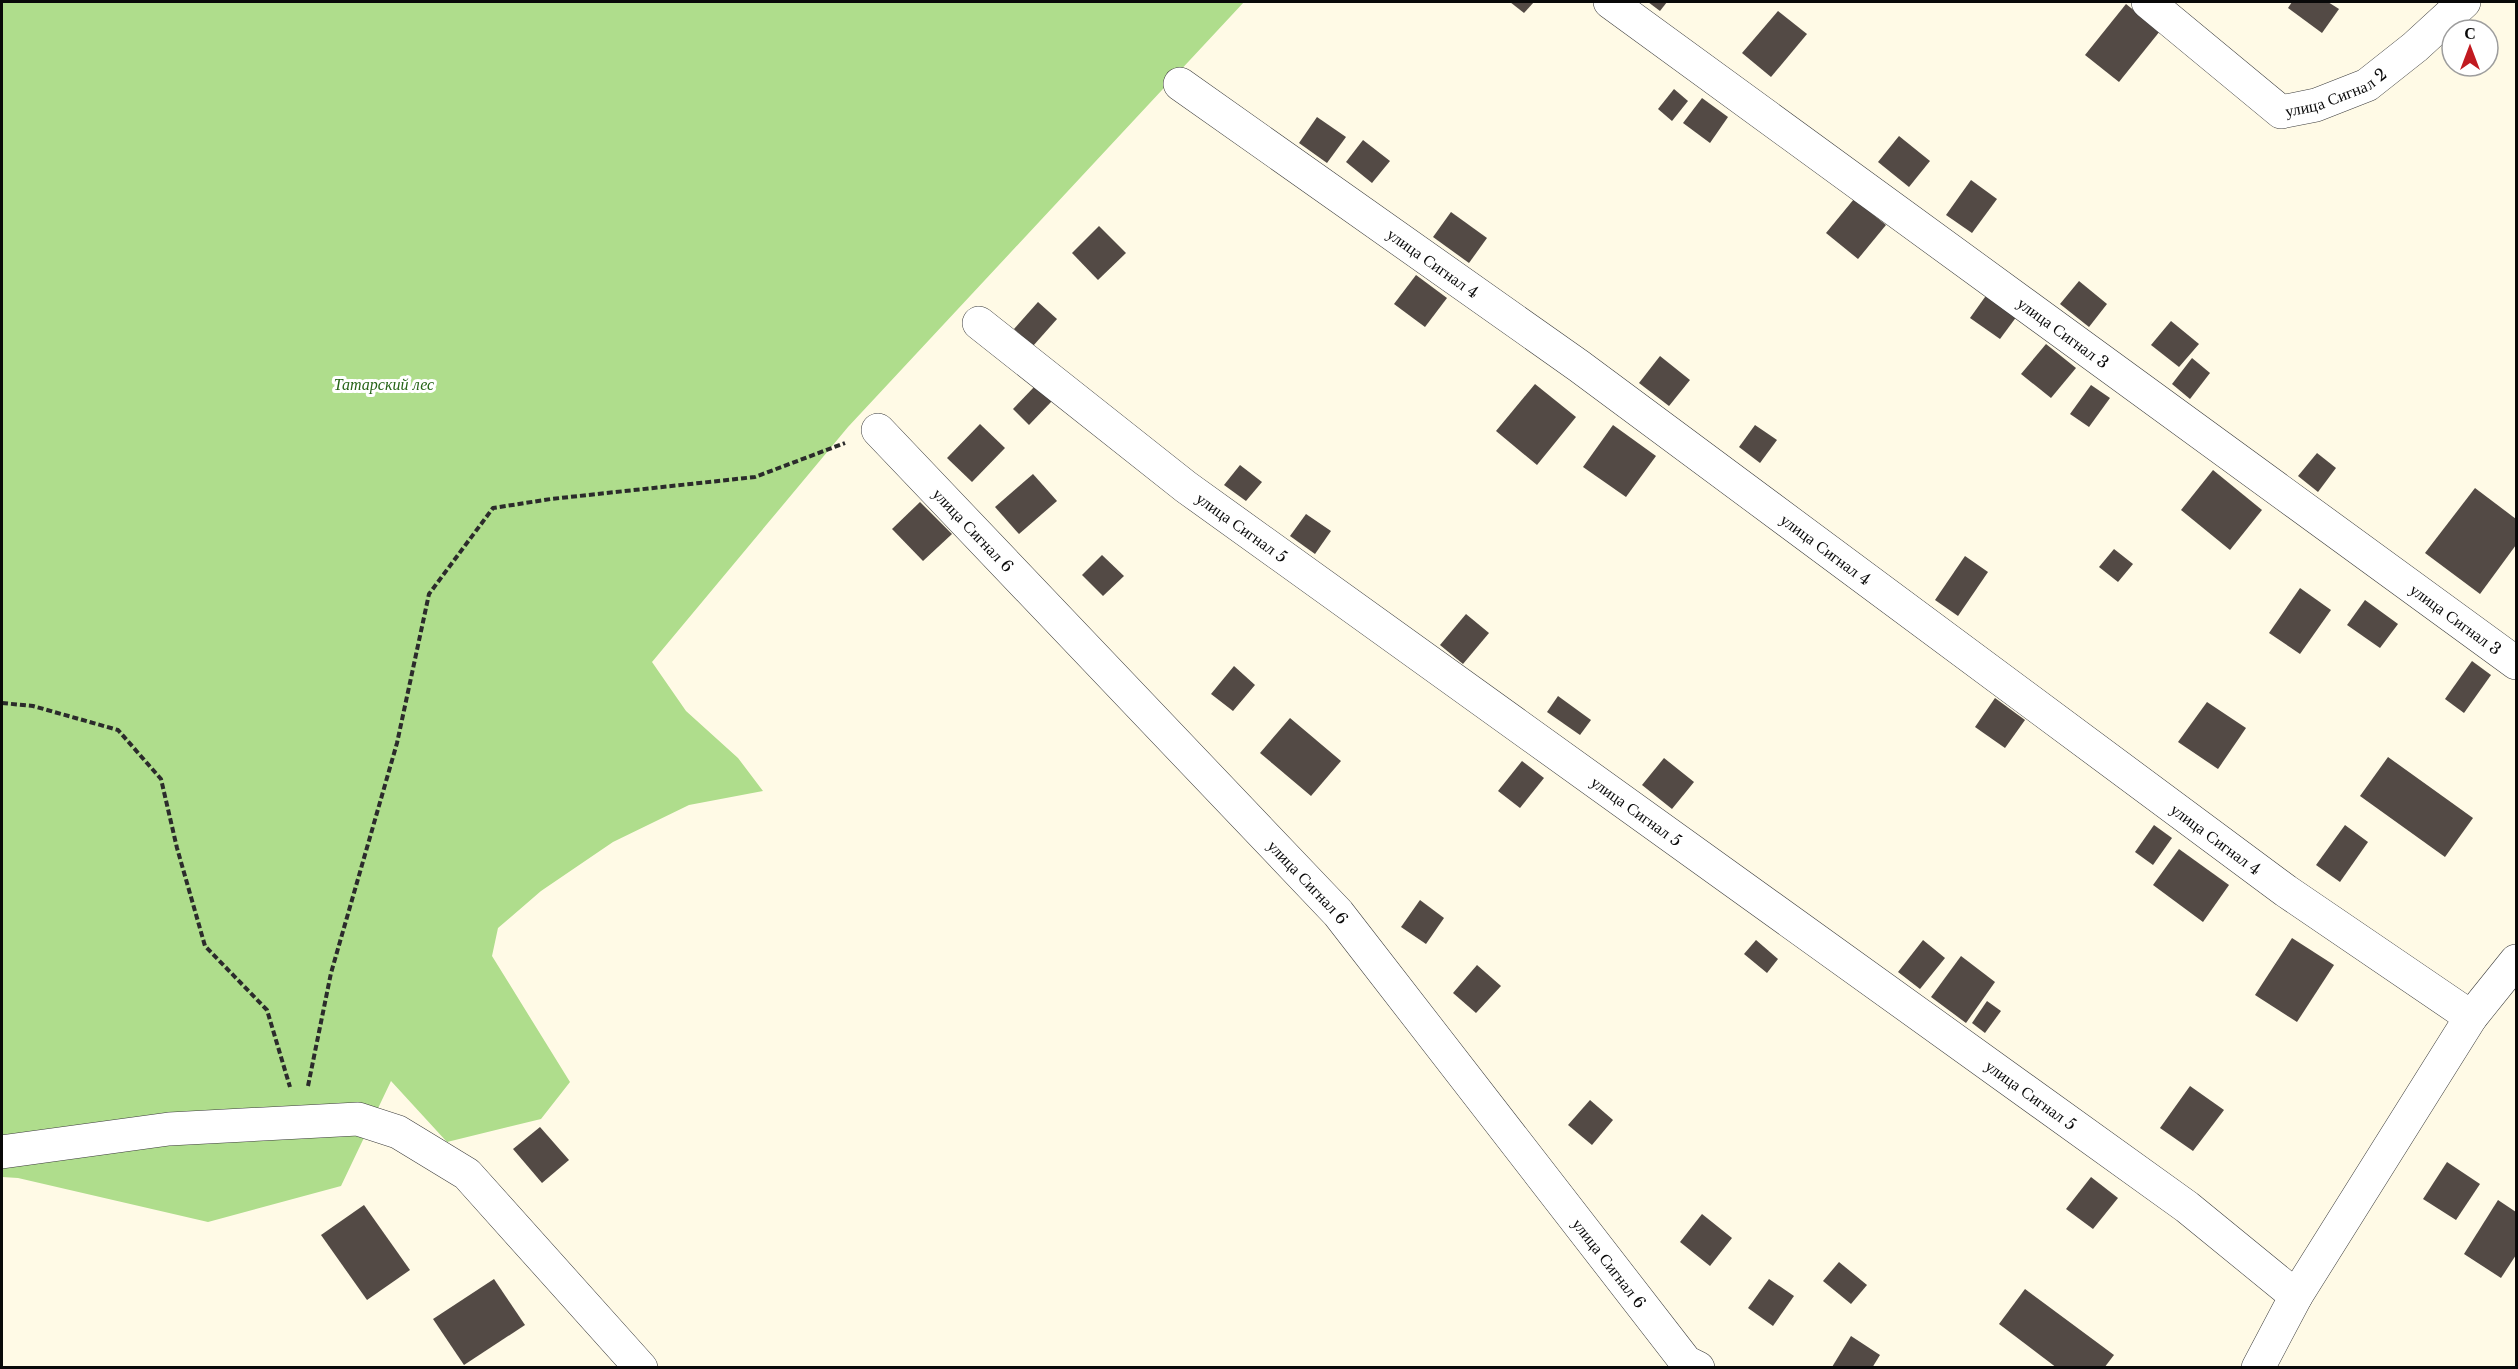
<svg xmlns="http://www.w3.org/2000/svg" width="2518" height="1369" viewBox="0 0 2518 1369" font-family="'Libre Baskerville',serif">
<rect width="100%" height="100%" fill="#fffae6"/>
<!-- forest -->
<path fill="#afdd8c" d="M2,2H1244L848,427L652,662L686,711L738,758L763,791L689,805L613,842L541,891L498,928L492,956L570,1082L541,1119L447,1142L391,1081L341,1186L208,1222L18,1178L2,1177Z"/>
<!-- building -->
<g fill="#534a45">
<path d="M1510,2H1534L1524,13Z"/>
<path d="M1648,2H1667L1660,11Z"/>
<path d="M2292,2H2328L2339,9L2322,33L2288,8Z"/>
<path d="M2126,4L2160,31L2119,82L2085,55Z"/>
<path d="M1778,11L1807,34L1771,77L1742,53Z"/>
<path d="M1674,89L1688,101L1672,121L1658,109Z"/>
<path d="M1702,98L1728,117L1710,143L1683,123Z"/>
<path d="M1317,117L1346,137L1327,163L1299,143Z"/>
<path d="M1899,136L1930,161L1909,187L1878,162Z"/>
<path d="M1363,140L1390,161L1372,183L1346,162Z"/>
<path d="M1971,180L1997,199L1972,233L1946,215Z"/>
<path d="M1854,199L1886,225L1858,259L1826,233Z"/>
<path d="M1451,212L1487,238L1469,263L1433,237Z"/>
<path d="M1099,226L1126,253L1098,280L1072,253Z"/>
<path d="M1416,275L1447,298L1425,327L1394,304Z"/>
<path d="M2079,281L2107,304L2089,327L2060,304Z"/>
<path d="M1990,290L2020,312L2000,339L1970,318Z"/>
<path d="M1038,302L1057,319L1033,346L1014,329Z"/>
<path d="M2171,321L2199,344L2179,367L2151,345Z"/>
<path d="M2046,344L2076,368L2051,398L2021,374Z"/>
<path d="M1660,356L1690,380L1669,406L1639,383Z"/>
<path d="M2192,358L2210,373L2190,399L2172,384Z"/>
<path d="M1535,384L1576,417L1537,465L1496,431Z"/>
<path d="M1036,385L1052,401L1029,425L1013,409Z"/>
<path d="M2091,385L2110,398L2089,427L2070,414Z"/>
<path d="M980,424L1005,448L972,482L947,458Z"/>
<path d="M1613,425L1656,456L1626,497L1583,467Z"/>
<path d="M1755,425L1777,440L1760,463L1739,447Z"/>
<path d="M2317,453L2336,468L2318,492L2298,476Z"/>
<path d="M1240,465L1262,482L1246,501L1224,485Z"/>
<path d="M2213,470L2262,510L2230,550L2181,510Z"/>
<path d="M1033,474L1057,501L1019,534L995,507Z"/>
<path d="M2475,488L2516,519V545L2480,594L2425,553Z"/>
<path d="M920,502L952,534L923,561L892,529Z"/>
<path d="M1306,514L1331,531L1315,554L1290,536Z"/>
<path d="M2114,549L2133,564L2118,582L2099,567Z"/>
<path d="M1102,555L1124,576L1103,596L1082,575Z"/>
<path d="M1965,556L1988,572L1958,616L1935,600Z"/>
<path d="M2300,588L2331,610L2300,654L2269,633Z"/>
<path d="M2365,600L2398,624L2380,648L2347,625Z"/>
<path d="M1466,614L1489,633L1463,664L1440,645Z"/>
<path d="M2472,661L2491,675L2464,713L2445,699Z"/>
<path d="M1234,666L1255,685L1233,711L1211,694Z"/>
<path d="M1558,696L1591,720L1580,735L1547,712Z"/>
<path d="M1995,698L2025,720L2005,748L1975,727Z"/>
<path d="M2207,702L2246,728L2218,769L2178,742Z"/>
<path d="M1290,718L1341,761L1311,796L1260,753Z"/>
<path d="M2388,757L2473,818L2445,857L2360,796Z"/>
<path d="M1664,758L1694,782L1672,809L1642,785Z"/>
<path d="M1522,761L1544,778L1520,808L1498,791Z"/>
<path d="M2154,825L2172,838L2153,865L2135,852Z"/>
<path d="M2345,825L2368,842L2340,882L2316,865Z"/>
<path d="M2179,849L2229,885L2203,922L2153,885Z"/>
<path d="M1420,900L1444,918L1426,944L1401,927Z"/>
<path d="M2292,938L2334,965L2297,1022L2255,995Z"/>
<path d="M1756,940L1778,959L1767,973L1744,954Z"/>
<path d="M1923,940L1945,958L1920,989L1898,972Z"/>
<path d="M1961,956L1995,982L1966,1023L1931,997Z"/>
<path d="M1477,965L1501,986L1476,1013L1453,993Z"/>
<path d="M1987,1001L2001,1011L1985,1033L1972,1023Z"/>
<path d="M2190,1086L2224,1110L2193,1151L2160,1128Z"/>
<path d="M1590,1100L1613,1120L1592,1145L1568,1125Z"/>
<path d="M540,1127L569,1160L542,1183L513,1149Z"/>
<path d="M2447,1162L2480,1184L2456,1220L2423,1199Z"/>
<path d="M2091,1177L2118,1198L2093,1229L2066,1209Z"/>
<path d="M2498,1200L2516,1212V1255L2501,1278L2464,1254Z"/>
<path d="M364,1205L410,1270L367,1300L321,1235Z"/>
<path d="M1702,1214L1732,1238L1710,1266L1680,1242Z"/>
<path d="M1839,1262L1867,1285L1851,1304L1823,1281Z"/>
<path d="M494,1279L525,1325L464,1365L433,1319Z"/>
<path d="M1769,1279L1794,1296L1773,1326L1748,1308Z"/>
<path d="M2025,1289L2114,1355L2104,1368H2057L1999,1324Z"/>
<path d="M1851,1336L1880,1355L1872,1368L1832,1367Z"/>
</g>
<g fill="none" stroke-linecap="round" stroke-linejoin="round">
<defs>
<g id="minor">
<path id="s1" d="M1610,2L2516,663"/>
<path id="s2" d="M2148,2L2281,112L2316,105L2367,85L2415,47L2464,2"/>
<path id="s3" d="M1180,84L1579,366L2286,891L2471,1017"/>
<path id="s4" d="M979,323L1186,487L2187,1207L2296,1296"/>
<path id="s5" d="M878,430L1338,913L1686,1362L1698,1368"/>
<path d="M2,1152L169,1129L358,1119L398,1132L467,1174L641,1368"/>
<path d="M2258,1368L2296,1296L2471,1017L2516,961"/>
</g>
</defs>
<!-- minor casing -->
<use href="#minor" stroke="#3c3c3c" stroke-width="34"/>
<!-- path -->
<g stroke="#2b2b2b" stroke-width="4" stroke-dasharray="6 3" stroke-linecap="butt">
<path d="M2,703L33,706L118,730L161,779L177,848L205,946L267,1010L290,1087"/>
<path d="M308,1086L331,973L397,743L429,594L493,508L551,499L755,477L845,443"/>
</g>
<!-- minor -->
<use href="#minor" stroke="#fff" stroke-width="33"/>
</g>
<g text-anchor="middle" stroke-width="6" stroke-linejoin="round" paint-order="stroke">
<!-- street labels -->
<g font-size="16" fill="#090909" stroke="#fff">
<text dy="6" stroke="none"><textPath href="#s2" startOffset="231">улица Сигнал 2</textPath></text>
<text dy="6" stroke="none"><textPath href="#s3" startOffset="310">улица Сигнал 4</textPath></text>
<text dy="6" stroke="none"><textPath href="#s1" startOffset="561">улица Сигнал 3</textPath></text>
<text dy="6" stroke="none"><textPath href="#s4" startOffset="333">улица Сигнал 5</textPath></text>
<text dy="6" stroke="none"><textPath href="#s5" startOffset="138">улица Сигнал 6</textPath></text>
<text dy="6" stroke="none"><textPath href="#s3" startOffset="796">улица Сигнал 4</textPath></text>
<text dy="6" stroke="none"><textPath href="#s1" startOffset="1047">улица Сигнал 3</textPath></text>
<text dy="6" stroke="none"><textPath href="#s4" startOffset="819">улица Сигнал 5</textPath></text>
<text dy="6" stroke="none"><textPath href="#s3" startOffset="1282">улица Сигнал 4</textPath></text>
<text dy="6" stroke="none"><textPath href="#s5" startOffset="624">улица Сигнал 6</textPath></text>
<text dy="6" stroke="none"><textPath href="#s4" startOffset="1305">улица Сигнал 5</textPath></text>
<text dy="6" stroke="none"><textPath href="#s5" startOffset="1110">улица Сигнал 6</textPath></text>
</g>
<!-- park labels -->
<g font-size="16" font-style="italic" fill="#266417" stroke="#fff">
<text x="384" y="390">Татарский лес</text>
</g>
</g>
<!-- border -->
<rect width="2518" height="1369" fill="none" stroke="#090909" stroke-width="6"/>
<!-- north arrow -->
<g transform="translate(2470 48)"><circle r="28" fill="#ffffff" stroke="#9d9d9d" stroke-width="1.5"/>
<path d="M0-4.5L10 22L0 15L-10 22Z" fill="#c11a20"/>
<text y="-9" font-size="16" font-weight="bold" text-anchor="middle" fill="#090909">С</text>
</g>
</svg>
